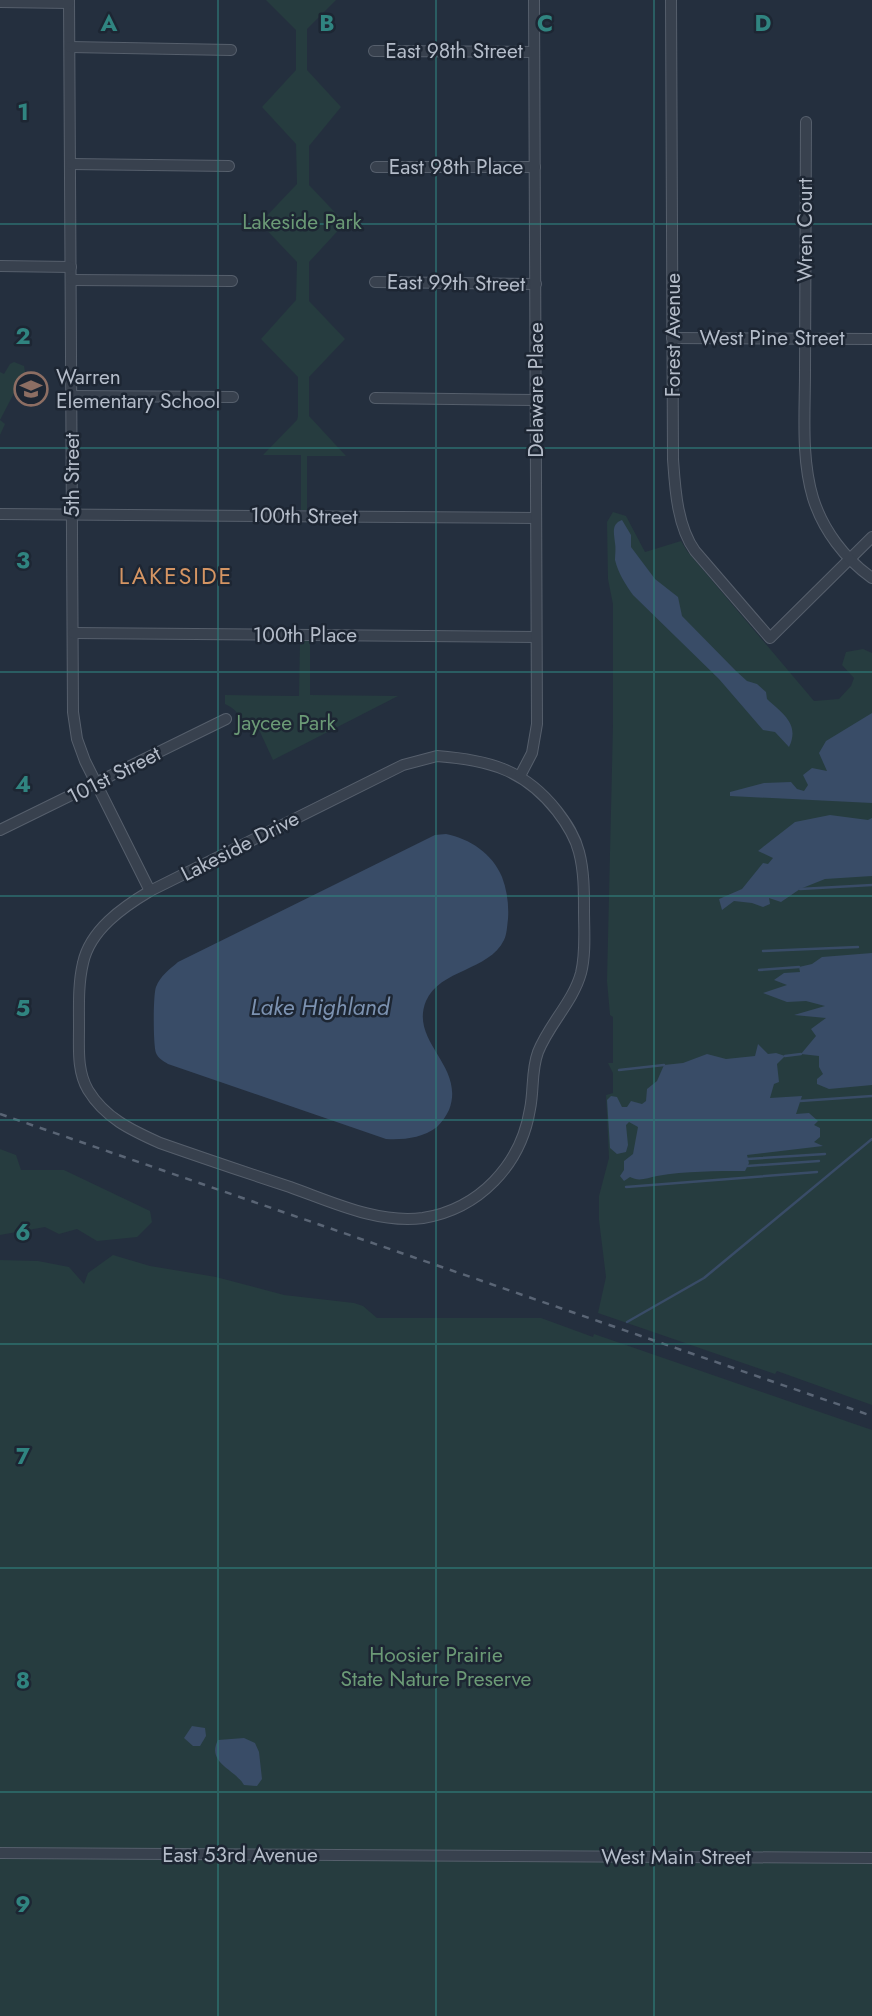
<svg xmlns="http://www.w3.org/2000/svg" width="872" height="2016" viewBox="0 0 872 2016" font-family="Jost,sans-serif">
<rect width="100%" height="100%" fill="#242f3e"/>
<!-- green -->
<g fill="#263c3f">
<path d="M266,0H336L307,29V70L341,107L309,146V185L345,223L309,262V301L345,339L309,377V416L346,456H307V510H301V455H263L297,420L298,416V377L261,339L296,300L297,262L260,223L297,184L296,144L262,107L296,70V30Z"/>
<path d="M14,362L24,366L25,372L0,420L5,424L0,435V372L4,374L10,364Z"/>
<path d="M613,512L626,516L645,552L681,541L687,551L814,701L839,699L851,686L854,678L842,665L846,652L863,649L872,653V1405L777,1371L775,1374L598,1313L606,1277L599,1220V1196L609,1158L606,1095L613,1093V1073L608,1063H613V1017L610,1015L607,981L613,725V604L608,579L607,522Z"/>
<path d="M300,641H310V695L398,696L273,760L255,721H240C238,711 233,708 225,704V695L299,696Z"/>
<path d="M0,1149L16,1155L21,1170H64L150,1211L152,1222L137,1237L97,1241L77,1229L59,1234L45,1227L0,1235Z"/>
<path d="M113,1255L150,1266L216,1277L284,1295L354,1303L363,1306L377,1318H541L593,1337L594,1334L872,1430V2016H0V1260L38,1261L69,1267L84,1284L88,1273Z"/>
</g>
<!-- water -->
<g fill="#394c67">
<path d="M622,520L631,535V547L655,579L678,597L682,616L736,671L747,681L757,684L766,692L767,699C783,714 800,724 789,747L775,732L763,730L719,679L633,595C626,585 618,573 615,560C615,555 616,549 615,543C614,533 611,524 622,520Z"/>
<path d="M872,713V803L730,796V792L764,783L791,782L797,789L804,791L808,785L803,775L812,768L827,771L819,753L826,741Z"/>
<path d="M830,815L868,820L872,818V876L825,879L800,889L781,902L769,898L770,904L763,907L752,903L734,901L722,910L719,899L742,889L763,863L768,864L773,858L758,851L795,822Z"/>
<path d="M446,834C470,839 492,853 502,877C507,890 509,905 508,919C507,926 507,934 504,940C489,971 440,969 426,1001C409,1042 466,1066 449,1110C446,1116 442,1122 437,1127C422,1138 404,1140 386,1139L168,1064C163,1061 158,1058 156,1053C153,1045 153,995 156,987C160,976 170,969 178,962L435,835Z"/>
<path d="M872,953V1085L829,1089L817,1084V1079L823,1074L819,1067V1056L801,1054L816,1036L811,1029L826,1018L794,1015L825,1006L806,1001L787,1002L763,993L787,985L774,980L784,973L800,972L799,967L812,964L822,957Z"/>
<path d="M758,1044L768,1054L776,1053L785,1056L777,1064L779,1082L774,1084L770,1098L802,1096L796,1114L809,1113L818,1121L814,1125L820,1128V1137L814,1142L823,1146L747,1155L749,1163L745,1171C716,1171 686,1171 657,1176C647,1178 639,1182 630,1177L624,1181L620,1176L624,1170V1161L633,1154L638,1127L629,1122L626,1125L628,1145L626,1152L617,1154L610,1148L607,1100L611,1096L617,1097L622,1107H627L631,1101L642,1104L646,1101L647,1089L657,1081L664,1065L683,1063L707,1054L726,1059L755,1056Z"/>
<path d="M192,1726L205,1728L206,1736L200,1746H193L184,1738Z"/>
<path d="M244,1738L255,1743L259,1752L262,1779L257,1786L244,1785C235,1769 206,1763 218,1740Z"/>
</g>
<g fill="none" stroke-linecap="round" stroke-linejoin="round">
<!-- stream -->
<g stroke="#394c67" stroke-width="2.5">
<path d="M800,889L872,885"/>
<path d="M763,951L858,947"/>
<path d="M759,970L799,967"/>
<path d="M785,1056L801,1054"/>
<path d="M619,1070L664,1065"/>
<path d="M800,1101L872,1096"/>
<path d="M747,1159L825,1154"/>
<path d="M747,1166L819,1161"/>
<path d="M626,1187L817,1172"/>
<path d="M627,1322L704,1278L872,1139"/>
</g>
<defs>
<g id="minor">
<path d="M69,0L73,712L77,739L85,761L150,891"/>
<path d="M671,0L673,459C675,488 677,526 695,551L770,638L872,537"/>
<path d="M0,2L69,3"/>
<path d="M70,47L231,50"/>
<path d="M374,51L533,52"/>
<path d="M806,122C805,205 805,288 805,372C805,413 801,458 813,498C823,530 845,559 872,578"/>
<path d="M71,164L229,166"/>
<path d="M376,167H535"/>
<path d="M0,266L71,267"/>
<path d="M71,280L232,281"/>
<path d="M375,282L536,284"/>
<path d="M672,338L872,339"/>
<path d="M71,396L233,397"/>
<path d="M375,398L535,400"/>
<path d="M0,514L536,518"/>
<path d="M73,633L536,637"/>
<path d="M437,756C488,760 524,769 557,811C567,824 575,836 579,852C584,871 584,891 584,910C584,931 586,953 581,973C573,1002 549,1024 538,1052C531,1071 534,1090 530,1109C521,1165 479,1209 423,1218C378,1224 332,1202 290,1187C247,1173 203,1158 160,1143C131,1130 105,1118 88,1090C77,1071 79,1049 79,1028C79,1006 78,984 83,963C90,930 123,907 150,891L403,765Z"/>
<path d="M520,776L532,753L537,724L534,0"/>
<path d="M0,830L226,719"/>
<path d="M0,1853L872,1858"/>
</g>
</defs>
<!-- minor casing -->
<use href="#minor" stroke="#565f6c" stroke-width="12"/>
<!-- minor -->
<use href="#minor" stroke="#38414e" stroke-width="10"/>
<!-- rail -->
<path stroke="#5a6575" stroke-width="2.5" stroke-dasharray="7 7" stroke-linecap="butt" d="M0,1114L872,1416"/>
</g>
<!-- grid -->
<path fill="none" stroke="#308480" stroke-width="2" stroke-opacity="0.55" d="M218,0V2016M436,0V2016M654,0V2016M0,224H872M0,448H872M0,672H872M0,896H872M0,1120H872M0,1344H872M0,1568H872M0,1792H872"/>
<!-- icons -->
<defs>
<symbol id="school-ring" viewBox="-11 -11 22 22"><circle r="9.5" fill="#1d2633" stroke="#8d6e63" stroke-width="1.5"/><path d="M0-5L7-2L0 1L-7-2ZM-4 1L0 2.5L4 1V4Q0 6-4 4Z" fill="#8d6e63"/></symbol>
</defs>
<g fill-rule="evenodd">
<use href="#school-ring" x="12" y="370" width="38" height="38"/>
</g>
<g text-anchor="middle" stroke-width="5" stroke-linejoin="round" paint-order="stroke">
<!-- street labels -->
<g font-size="21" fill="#b4bcc9" stroke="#1d2633">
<text x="454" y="58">East 98th Street</text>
<text x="456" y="174">East 98th Place</text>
<text transform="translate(805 230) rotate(-90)" y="7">Wren Court</text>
<text transform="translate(456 283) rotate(1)" y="7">East 99th Street</text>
<text transform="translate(673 335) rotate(-90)" y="7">Forest Avenue</text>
<text x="772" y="345">West Pine Street</text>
<text transform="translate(536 390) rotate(-90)" y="7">Delaware Place</text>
<text transform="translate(72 475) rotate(-90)" y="7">5th Street</text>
<text transform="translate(304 516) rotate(1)" y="7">100th Street</text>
<text x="305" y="642">100th Place</text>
<text transform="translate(114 775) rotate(-27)" y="7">101st Street</text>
<text transform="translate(240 846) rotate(-27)" y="7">Lakeside Drive</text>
<text x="240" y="1862">East 53rd Avenue</text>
<text x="676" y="1864">West Main Street</text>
</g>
<!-- park labels -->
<g font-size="21" fill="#6b9a76" stroke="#1d2633">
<text x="302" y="229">Lakeside Park</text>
<text x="286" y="730">Jaycee Park</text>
<text x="436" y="1662">Hoosier Prairie<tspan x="436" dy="24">State Nature Preserve</tspan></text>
</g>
<!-- poi labels -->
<g font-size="21" fill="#b4bcc9" stroke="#1d2633" text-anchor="start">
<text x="56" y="384">Warren<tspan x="56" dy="24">Elementary School</tspan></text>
</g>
<!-- neighbourhood labels -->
<g font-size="23" letter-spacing="2" fill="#d59563" stroke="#1d2633">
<text x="176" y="584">LAKESIDE</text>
</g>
<!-- water labels -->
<g font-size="23" font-style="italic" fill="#7c92b1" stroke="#1d2633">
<text x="320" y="1015">Lake Highland</text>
</g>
</g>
<g font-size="23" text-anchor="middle" font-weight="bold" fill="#308480" stroke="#1d2633" stroke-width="5" stroke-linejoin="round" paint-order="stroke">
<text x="109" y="31">A</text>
<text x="327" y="31">B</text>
<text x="545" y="31">C</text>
<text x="763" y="31">D</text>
<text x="23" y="120">1</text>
<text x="23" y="344">2</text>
<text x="23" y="568">3</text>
<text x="23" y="792">4</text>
<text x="23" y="1016">5</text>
<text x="23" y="1240">6</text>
<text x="23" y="1464">7</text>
<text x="23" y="1688">8</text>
<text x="23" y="1912">9</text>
</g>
</svg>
